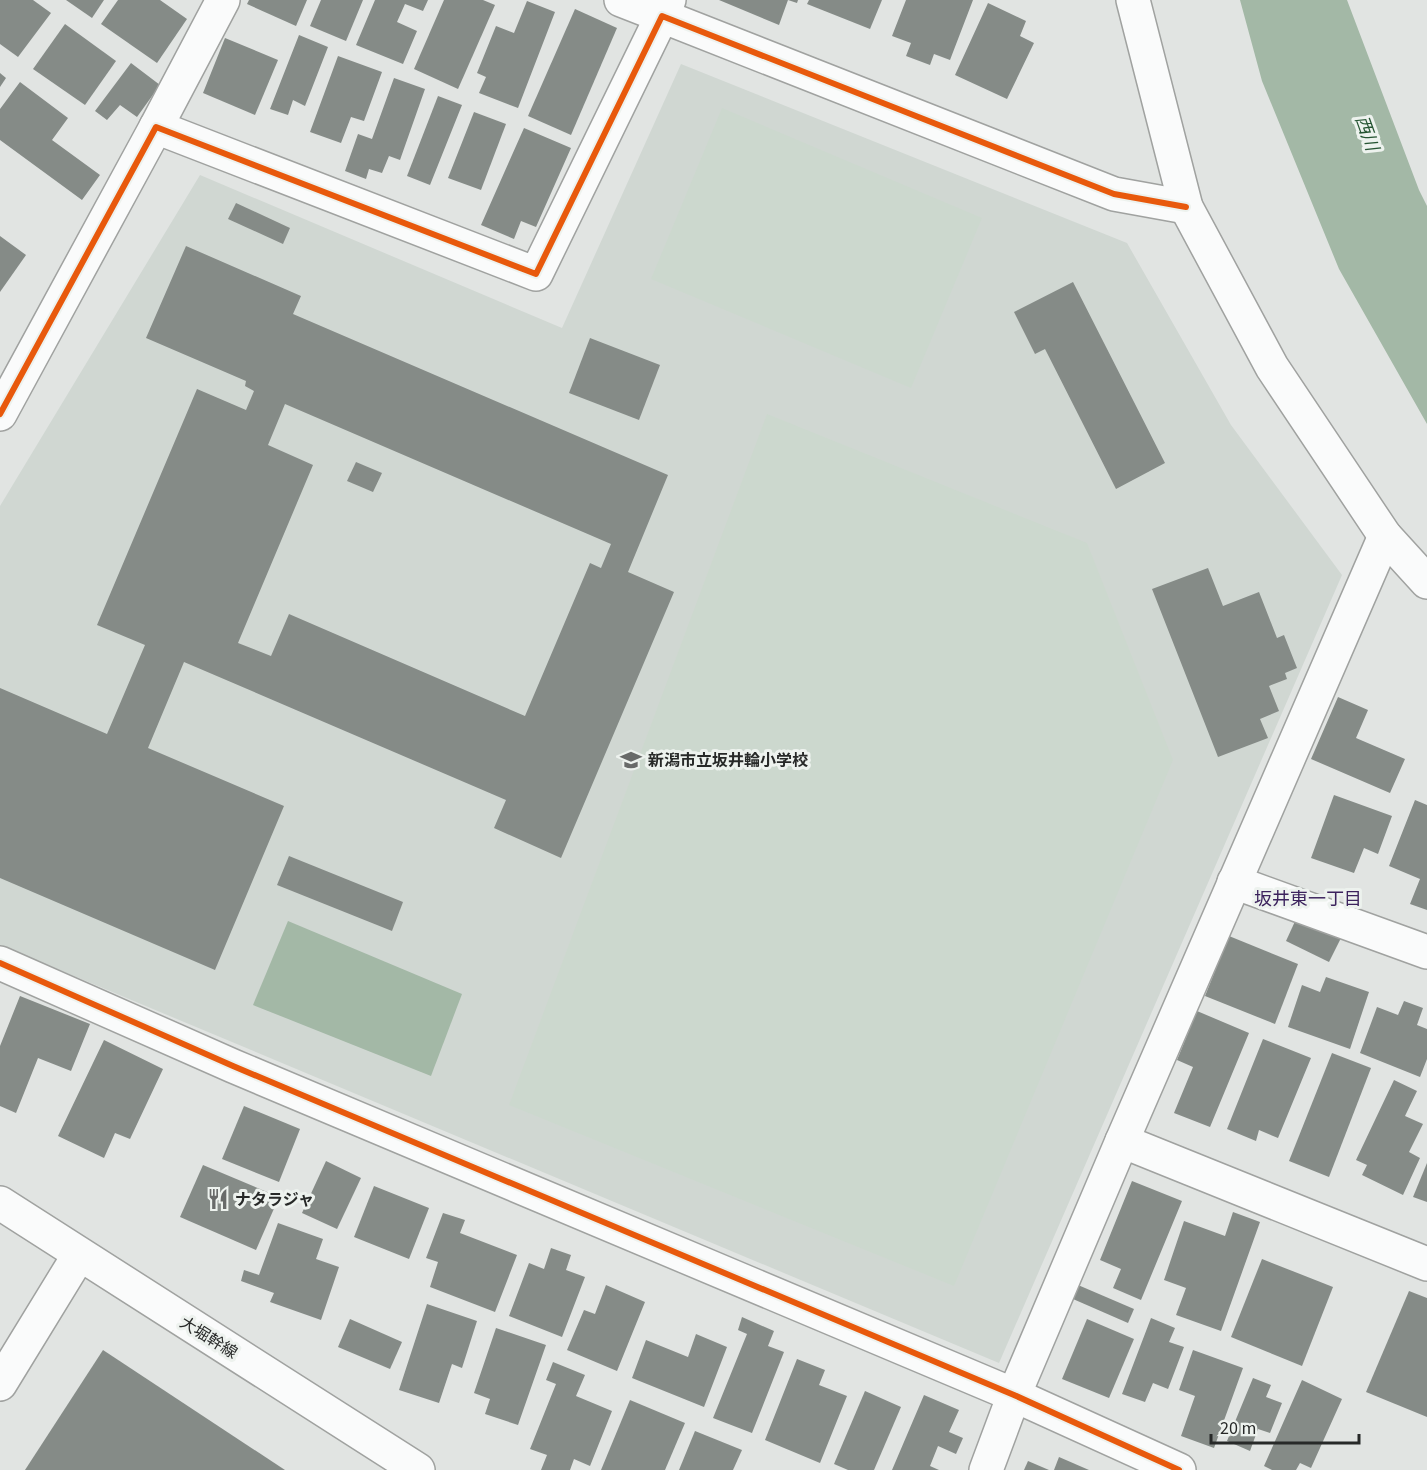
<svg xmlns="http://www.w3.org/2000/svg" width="1427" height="1470" viewBox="0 0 1427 1470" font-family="'Source Sans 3','Noto Sans JP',sans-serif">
<rect width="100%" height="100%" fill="#e1e4e2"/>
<!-- built -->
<path fill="#d0d7d2" d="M681,64L1127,243L1231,425L1342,575L999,1363L0,945V506L200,175L562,328Z"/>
<!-- green -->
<g fill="#ccd8ce">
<path d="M722,108L982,218L911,388L651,279Z"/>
<path d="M767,414L1087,543L1173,760L954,1286L509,1105Z"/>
</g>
<!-- water -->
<g fill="#a3b8a6">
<path d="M1240,0H1347L1419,190L1427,206V424L1339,269L1262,81Z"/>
<path d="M288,921L462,994L431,1076L253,1005Z"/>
</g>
<!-- building -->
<g fill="#858b87" fill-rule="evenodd">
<path d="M0,0H33L51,13L18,57L0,44Z"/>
<path d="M66,0H104L92,18Z"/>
<path d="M118,0H160L187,19L157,63L101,24Z"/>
<path d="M249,0H307L296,26L247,4Z"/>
<path d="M321,0H363L346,41L310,26Z"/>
<path d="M375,0H428L423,11L405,4L397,22L417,31L403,64L356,45Z"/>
<path d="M444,0H483L495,5L458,89L414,69Z"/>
<path d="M719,0H798L797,3L788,0L779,25Z"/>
<path d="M809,0H882L870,29L807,4Z"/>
<path d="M906,0H973L950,60L934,54L930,65L906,56L911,43L892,36Z"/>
<path d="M527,1L555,12L518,108L479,93L486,77L477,73L496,26L514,33Z"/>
<path d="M988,3L1026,21L1020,36L1034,43L1007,99L955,75Z"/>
<path d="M575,9L617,28L571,135L528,116Z"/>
<path d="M65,24L116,61L85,105L33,69Z"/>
<path d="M299,35L328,47L305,106L293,100L288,115L270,109Z"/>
<path d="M225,38L278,60L255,115L203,93Z"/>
<path d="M338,56L382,72L364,121L351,117L341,143L310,132Z"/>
<path d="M131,63L160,85L137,117L120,105L107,120L95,111Z"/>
<path d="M0,73L6,78L0,87Z"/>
<path d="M394,78L425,89L400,160L389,156L382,173L369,169L366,179L345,171L358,134L372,139Z"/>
<path d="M20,82L68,118L52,140L100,175L82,200L0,140V109Z"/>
<path d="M438,96L462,105L430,185L407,176Z"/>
<path d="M474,112L506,124L481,190L448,178Z"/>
<path d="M524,128L571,148L536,227L521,221L514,239L481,225Z"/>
<path d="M236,203L290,228L283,244L228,219Z"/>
<path d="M0,236L26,255L0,292Z"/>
<path d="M186,246L301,296L293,314L668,475L628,572L674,592L561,858L494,828L506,800L184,662L148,748L284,806L215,970L0,878V688L107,734L145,645L97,625L197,389L246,410L254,391L245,386L246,381L146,338ZM285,404L611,544L601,568L590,563L525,716L289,614L271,656L238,643L313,465L268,445Z"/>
<path d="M1073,282L1165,463L1116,489L1045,349L1035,354L1014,312Z"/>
<path d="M590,338L660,365L639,420L569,393Z"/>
<path d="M356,462L382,473L373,492L347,481Z"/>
<path d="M1208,568L1223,606L1259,592L1277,638L1284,635L1297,668L1285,673L1287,679L1269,686L1279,711L1260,719L1268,738L1218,757L1152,589Z"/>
<path d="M1338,697L1368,710L1356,738L1405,759L1390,793L1311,759Z"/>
<path d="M1334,795L1392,816L1378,854L1364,848L1354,873L1311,858Z"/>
<path d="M1415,800L1427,805V910L1410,904L1420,879L1389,866Z"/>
<path d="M289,856L403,902L392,931L277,885Z"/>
<path d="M1297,917L1341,938L1329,962L1286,941Z"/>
<path d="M1229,936L1298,964L1275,1024L1205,996Z"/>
<path d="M1326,977L1369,992L1350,1049L1288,1027L1302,985L1320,992Z"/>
<path d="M20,996L90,1024L71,1071L38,1058L16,1113L0,1106V1046Z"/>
<path d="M1404,1001L1423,1008L1417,1025L1427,1029V1059L1420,1077L1360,1053L1377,1007L1398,1015Z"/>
<path d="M1197,1011L1249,1033L1210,1127L1174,1113L1193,1067L1177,1060Z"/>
<path d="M1263,1039L1311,1058L1278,1138L1259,1130L1256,1141L1227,1129Z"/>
<path d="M104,1040L163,1069L130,1139L115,1133L104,1158L58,1136Z"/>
<path d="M1332,1053L1371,1068L1329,1177L1289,1161Z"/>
<path d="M1394,1080L1417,1091L1405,1116L1423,1124L1409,1152L1420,1158L1403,1195L1362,1175L1367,1165L1356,1160Z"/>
<path d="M244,1106L300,1129L279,1182L222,1159Z"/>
<path d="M326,1161L361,1178L337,1229L302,1213Z"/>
<path d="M1427,1163V1202L1413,1197Z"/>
<path d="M203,1165L279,1197L256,1250L180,1217Z"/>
<path d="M1132,1181L1182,1201L1141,1300L1113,1288L1121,1269L1100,1260Z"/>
<path d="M374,1186L429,1208L409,1259L354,1237Z"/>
<path d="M1233,1212L1260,1222L1221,1331L1176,1315L1186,1288L1164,1280L1184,1221L1225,1236Z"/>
<path d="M443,1213L465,1220L460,1233L517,1255L495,1312L430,1287L438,1262L426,1258Z"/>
<path d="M278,1223L323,1239L316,1259L339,1267L321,1320L270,1302L274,1293L241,1281L244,1270L259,1275Z"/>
<path d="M551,1248L571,1255L566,1270L585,1277L562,1337L509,1316L529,1263L544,1269Z"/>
<path d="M1262,1259L1333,1287L1302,1366L1231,1337Z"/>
<path d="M606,1285L645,1302L617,1371L567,1350L584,1310L595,1314Z"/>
<path d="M1078,1285L1134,1309L1128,1323L1073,1299Z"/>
<path d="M1409,1291L1427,1298V1417L1366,1392Z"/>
<path d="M427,1304L477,1321L462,1368L452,1364L439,1403L399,1390Z"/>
<path d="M742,1317L774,1331L768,1346L784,1352L752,1433L713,1418L747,1334L738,1330Z"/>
<path d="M1151,1318L1175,1328L1169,1342L1184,1347L1168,1389L1153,1383L1145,1402L1122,1394Z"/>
<path d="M350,1319L402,1342L390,1369L338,1347Z"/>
<path d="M1087,1319L1134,1339L1109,1398L1062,1379Z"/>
<path d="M496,1328L546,1345L518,1425L485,1414L490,1399L474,1393Z"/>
<path d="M696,1334L727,1347L704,1407L632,1378L646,1340L688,1357Z"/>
<path d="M103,1350L285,1470H25Z"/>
<path d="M1193,1350L1243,1368L1214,1448L1181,1436L1195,1396L1179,1390Z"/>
<path d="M797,1359L825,1370L819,1385L847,1396L820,1463L765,1440Z"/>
<path d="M553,1362L585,1375L576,1396L612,1411L590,1466L574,1459L570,1470H541L547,1455L530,1449L556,1384L546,1380Z"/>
<path d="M1253,1378L1271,1385L1266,1397L1282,1403L1270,1433L1258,1429L1250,1451L1227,1441Z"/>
<path d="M1302,1380L1342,1399L1311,1468L1300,1463L1296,1470H1272L1264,1466Z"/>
<path d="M865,1391L901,1407L874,1470H848L834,1464Z"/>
<path d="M924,1395L959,1410L949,1432L963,1438L956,1454L938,1446L930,1466L939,1470H892Z"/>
<path d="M630,1400L685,1423L665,1470H601Z"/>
<path d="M695,1431L742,1450L733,1470H679Z"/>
<path d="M1059,1457L1089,1470H1054Z"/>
<path d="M1028,1461L1049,1470H1024Z"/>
</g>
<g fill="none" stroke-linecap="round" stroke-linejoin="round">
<defs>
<g id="street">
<path d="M621,0L662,16L669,0"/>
<path d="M1133,0L1186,207L1272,367L1385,536L1427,582"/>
<path d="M156,127L223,0"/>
<path d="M0,414L156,127L536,274L662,16L1114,194L1186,207"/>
<path d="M1234,882L1427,952"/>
<path d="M0,963L233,1066L1014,1395L1179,1470"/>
<path d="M1122,1141L1427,1264"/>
<path d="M0,1384L79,1255"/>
<path d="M986,1470L1014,1395L1122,1141L1385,536"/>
</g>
<path id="secondary" d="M0,1203L418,1470"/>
</defs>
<!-- street casing -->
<use href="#street" stroke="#a0a2a0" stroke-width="36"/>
<!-- secondary casing -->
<use href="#secondary" stroke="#a0a2a0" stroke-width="36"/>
<!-- street -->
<use href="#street" stroke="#fafbfb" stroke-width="33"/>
<!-- secondary -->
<use href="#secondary" stroke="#fafbfb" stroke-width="33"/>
<defs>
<g id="cycleway">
<path d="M0,414L156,127L536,274L662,16L1114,194L1186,207"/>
<path d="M0,963L233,1066L1014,1395L1179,1470"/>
</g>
</defs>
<!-- cycleway casing -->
<use href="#cycleway" stroke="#edf2ee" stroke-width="10"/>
<!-- cycleway -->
<use href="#cycleway" stroke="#e8590c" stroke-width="6"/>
</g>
<!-- icons -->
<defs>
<symbol id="school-bare" viewBox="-9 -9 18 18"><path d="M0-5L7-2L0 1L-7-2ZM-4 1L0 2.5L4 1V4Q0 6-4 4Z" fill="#686a69" stroke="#edf2ee" stroke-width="2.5" paint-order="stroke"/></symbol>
<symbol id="restaurant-bare" viewBox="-9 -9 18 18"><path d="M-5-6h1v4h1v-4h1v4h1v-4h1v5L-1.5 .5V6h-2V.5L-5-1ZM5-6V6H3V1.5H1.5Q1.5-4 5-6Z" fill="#686a69" stroke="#edf2ee" stroke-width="2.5" paint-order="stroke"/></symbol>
</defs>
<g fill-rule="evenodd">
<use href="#school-bare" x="616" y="745" width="30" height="30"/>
<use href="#restaurant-bare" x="203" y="1184" width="30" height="30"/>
</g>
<g text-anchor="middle" stroke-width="6" stroke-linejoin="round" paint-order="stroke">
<!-- poi labels -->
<g font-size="16" font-weight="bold" fill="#272928" stroke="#edf2ee" text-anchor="start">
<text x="648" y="766">新潟市立坂井輪小学校</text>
<text x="235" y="1205">ナタラジャ</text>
</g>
<!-- street labels -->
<g font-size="16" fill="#272928" stroke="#edf2ee">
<text transform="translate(209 1337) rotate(32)" y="6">大堀幹線</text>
</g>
<!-- water labels -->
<g font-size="18" font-style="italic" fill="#265533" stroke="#edf2ee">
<text transform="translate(1367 133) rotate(70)" y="6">西川</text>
</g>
<!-- neighbourhood labels -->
<g font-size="18" fill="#3c235d" stroke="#edf2ee">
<text x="1308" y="905">坂井東一丁目</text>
</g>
</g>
<!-- scale -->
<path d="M1211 1434v9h148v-9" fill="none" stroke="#272928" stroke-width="3"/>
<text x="1220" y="1434" font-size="18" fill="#272928" stroke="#edf2ee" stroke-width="4.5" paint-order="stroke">20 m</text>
</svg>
